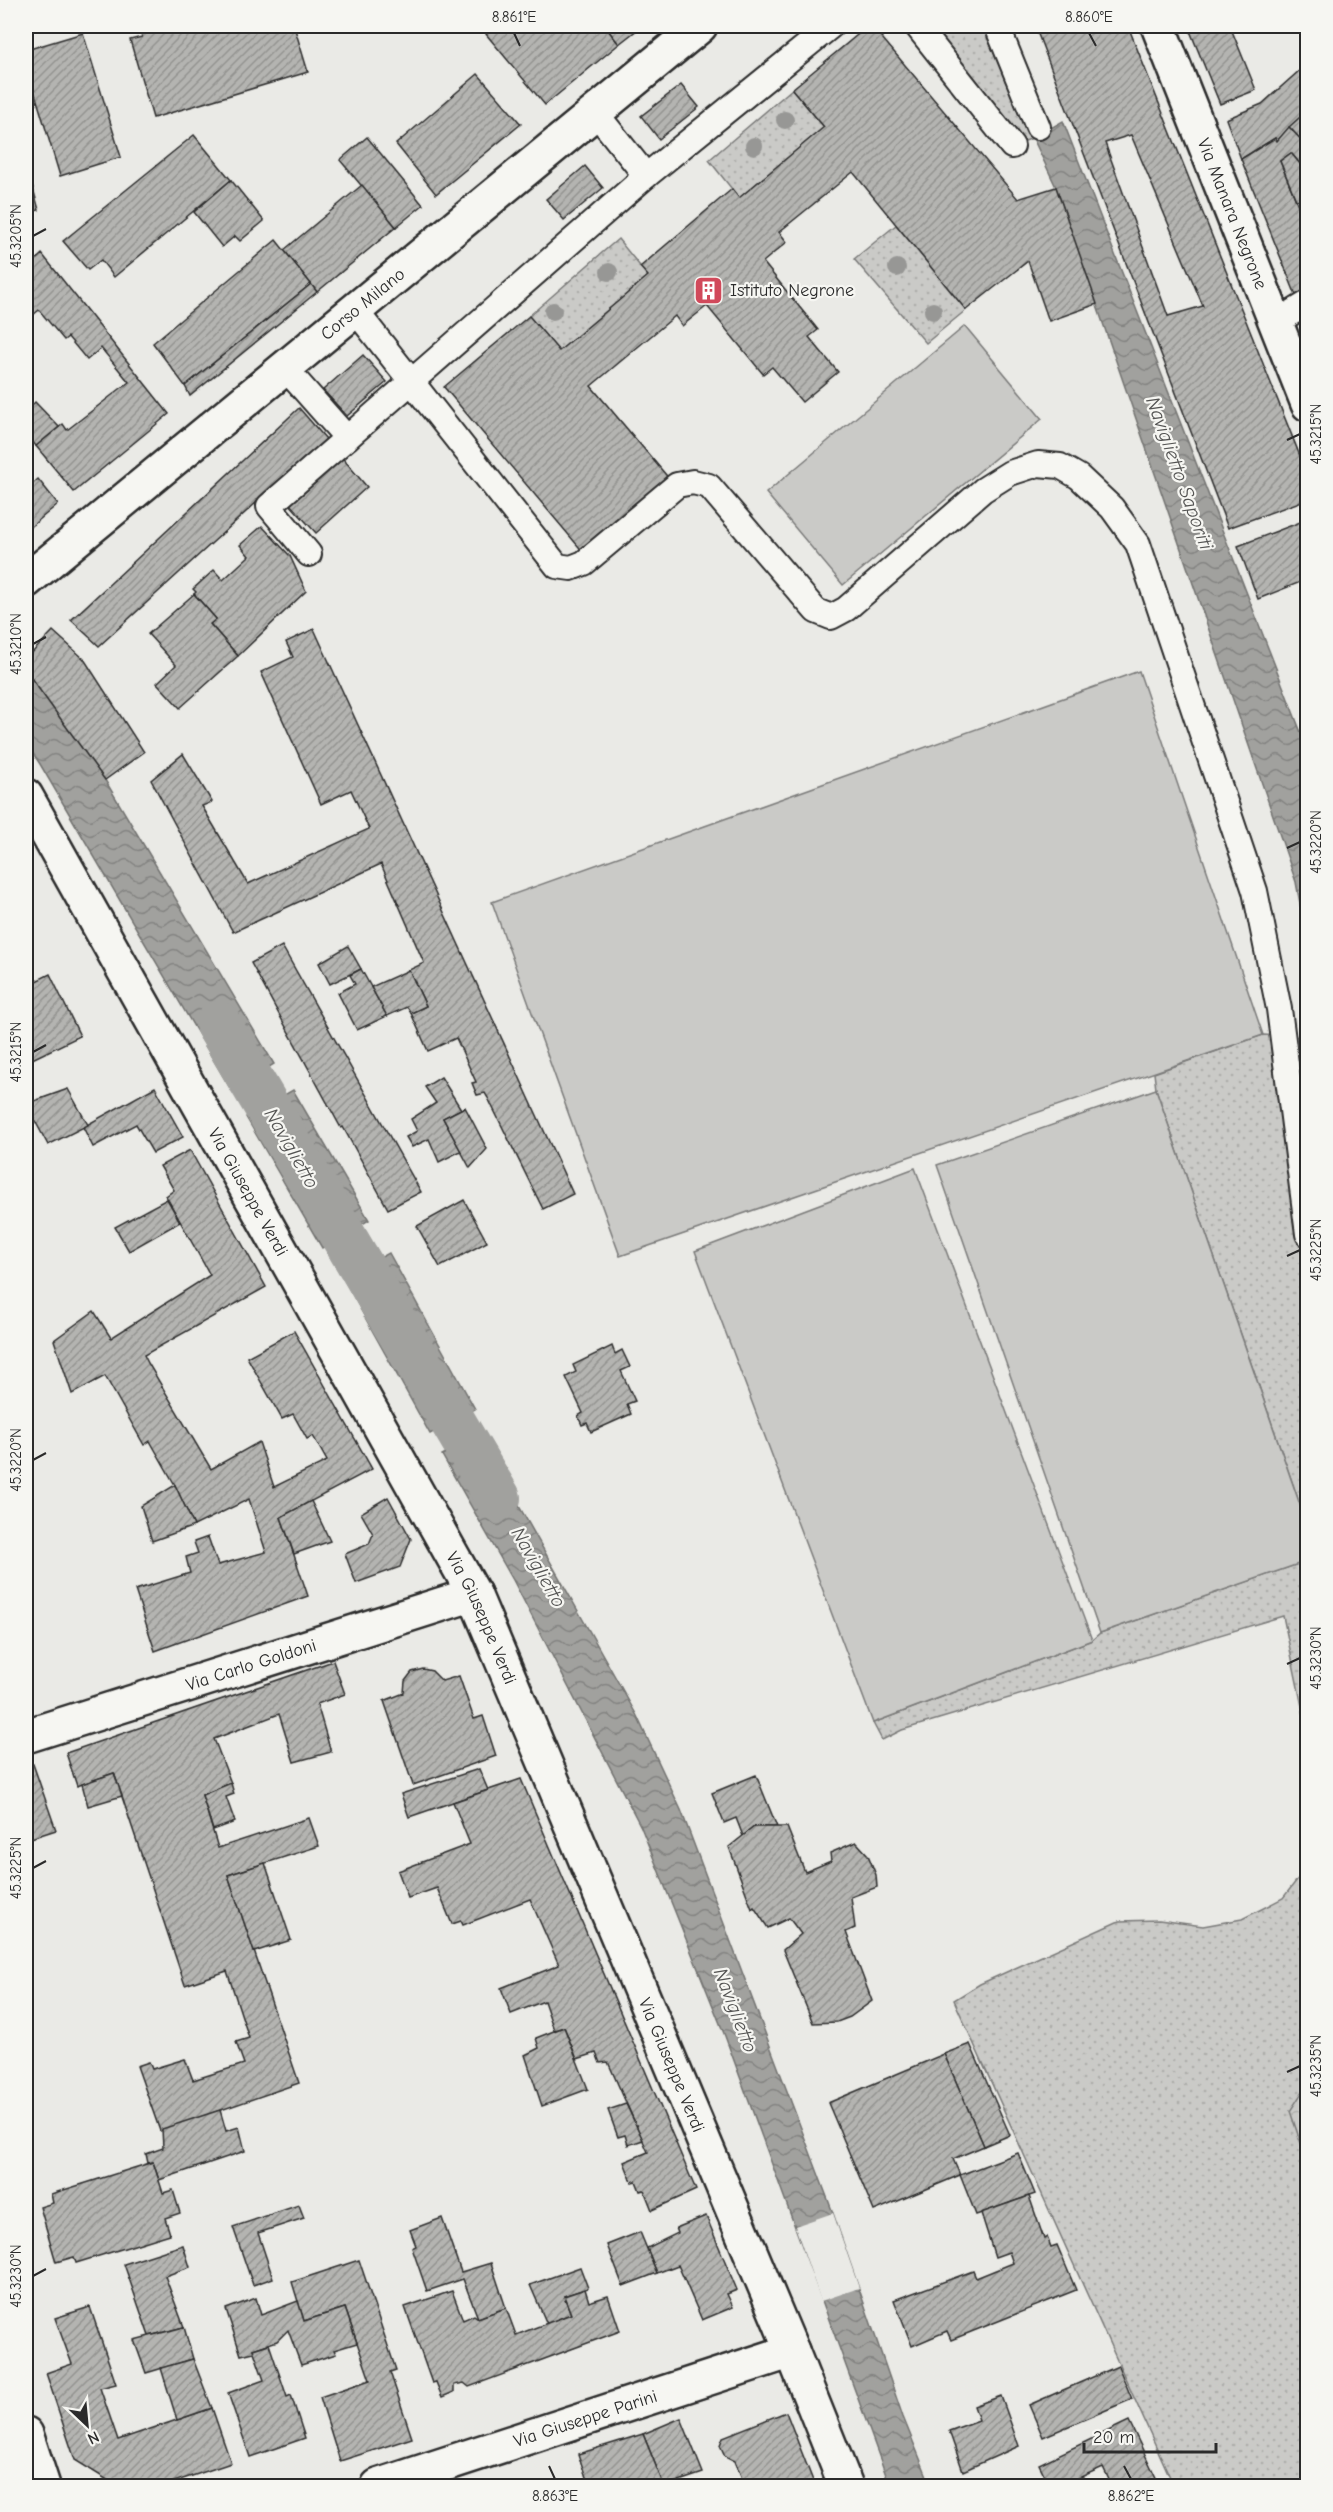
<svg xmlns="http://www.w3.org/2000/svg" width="1333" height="2512" viewBox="0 0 1333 2512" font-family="'Comic Neue',sans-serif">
<defs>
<pattern id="grass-dots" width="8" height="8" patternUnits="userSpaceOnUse" patternTransform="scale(1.5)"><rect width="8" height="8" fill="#cacac7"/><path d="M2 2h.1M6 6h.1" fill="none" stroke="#aeaeab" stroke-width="1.8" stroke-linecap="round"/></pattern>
<pattern id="forest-crowns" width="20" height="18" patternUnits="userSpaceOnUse" patternTransform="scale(1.5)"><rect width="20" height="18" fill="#cacac7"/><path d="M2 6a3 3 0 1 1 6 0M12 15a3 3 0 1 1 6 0" fill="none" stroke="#aeaeab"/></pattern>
<pattern id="water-waves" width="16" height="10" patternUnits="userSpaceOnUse" patternTransform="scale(1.5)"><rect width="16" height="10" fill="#a1a19e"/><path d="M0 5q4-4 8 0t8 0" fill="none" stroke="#838381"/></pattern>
<pattern id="building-hatch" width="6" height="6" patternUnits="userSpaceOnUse" patternTransform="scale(1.5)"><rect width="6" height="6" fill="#b4b4b1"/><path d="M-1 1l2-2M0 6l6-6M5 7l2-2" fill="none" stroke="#939390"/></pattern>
</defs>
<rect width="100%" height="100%" fill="#eaeae6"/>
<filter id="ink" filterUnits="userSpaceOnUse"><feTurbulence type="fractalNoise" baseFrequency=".0167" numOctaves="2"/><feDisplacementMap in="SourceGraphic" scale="12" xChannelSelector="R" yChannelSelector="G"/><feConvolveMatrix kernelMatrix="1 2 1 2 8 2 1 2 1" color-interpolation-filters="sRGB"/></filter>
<g filter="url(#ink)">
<!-- grass -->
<g fill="url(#grass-dots)" stroke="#7a7a79" stroke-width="1.5">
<path d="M929,26H982L1033,138L1022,142Z"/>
<path d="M792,89L824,127L739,198L709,160Z"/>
<path d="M896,225L966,310L926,343L854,259Z"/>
<path d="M618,239L648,276L559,351L529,316Z"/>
<path d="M1263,1035L1307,1037V1525L1156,1089L1154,1073Z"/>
<path d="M1307,1561V1730L1283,1616L902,1730L882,1740L873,1723L1092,1640L1100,1633Z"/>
<path d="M1307,1867V2486H1174L954,2000L980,1984L1119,1921L1159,1920L1203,1926L1242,1919L1283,1898Z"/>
</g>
<!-- forest -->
<path fill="url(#forest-crowns)" stroke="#7a7a79" stroke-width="1.5" d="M1307,2085V2161L1290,2111Z"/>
<!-- pitch -->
<g fill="#cacac7" stroke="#7a7a79" stroke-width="1.5">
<path d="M965,326L1042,419L843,585L766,493Z"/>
<path d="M1139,671L1263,1035L620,1256L492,902Z"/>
<path d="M1156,1089L1307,1525V1561L1100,1633L937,1165Z"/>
<path d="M915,1168L1092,1640L873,1723L695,1251Z"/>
</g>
<!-- water -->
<g fill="url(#water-waves)" stroke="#727270" stroke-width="1.5">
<path d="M1063,121L1307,748V941L1296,882L1056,187L1033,138Z"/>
<path d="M26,671L105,780L274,1064L231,1090L40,764L26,743Z"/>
<path d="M293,1090L369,1220L322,1248L246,1117Z"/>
<path d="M389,1253L475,1409L430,1434L343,1278Z"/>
<path d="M479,1435L636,1714L681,1810L833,2213L903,2417L931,2486H890L725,2036L641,1827L513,1580L442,1455Z"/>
</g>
<!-- pier -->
<path fill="#eaeae6" d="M833,2213L859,2288L821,2301L795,2226Z"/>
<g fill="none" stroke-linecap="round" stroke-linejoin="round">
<!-- canal -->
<path stroke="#a1a19e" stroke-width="46" d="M218,1024L498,1498"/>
</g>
<!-- building -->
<g fill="url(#building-hatch)" stroke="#2b2b2b" stroke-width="1.5" fill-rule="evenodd">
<path d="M168,26H294L308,72L153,118L130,40L142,37L141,33Z"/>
<path d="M496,26H605L619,44L545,105L486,34Z"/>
<path d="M605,26H642L619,44Z"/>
<path d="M868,26H872L1018,199L1056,187L1097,304L1049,321L1028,261L966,310L853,172L779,232L787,242L763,262L818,330L809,337L838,372L802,402L772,367L763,374L707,306L682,326L675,316L591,386L671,481L584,553L444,387L529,316L559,351L648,276L640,267L732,189L739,198L824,127L792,89Z"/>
<path d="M1046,26H1128L1308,476V499L1228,528L1036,29ZM1131,135L1203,306L1168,316L1105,143Z"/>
<path d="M1188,26H1230L1256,90L1220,104Z"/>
<path d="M83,33L121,157L60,176L26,64V50Z"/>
<path d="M1308,63V110L1277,141L1275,138L1241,159L1226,119L1262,104Z"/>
<path d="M478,74L521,124L436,194L396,144Z"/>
<path d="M681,85L699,107L659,139L641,116Z"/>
<path d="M1308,110V147L1289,127Z"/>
<path d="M1289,127L1308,147L1306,171L1291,153L1280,161L1308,230V292L1297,298L1241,159L1275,138L1277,141Z"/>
<path d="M194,135L231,180L114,277L101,260L88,270L63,241Z"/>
<path d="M367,137L423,205L396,227L340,160Z"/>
<path d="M1291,153L1306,171L1308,170V197L1296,200L1280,161Z"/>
<path d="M26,163L39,210L26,213Z"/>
<path d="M585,166L603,188L564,220L546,199Z"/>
<path d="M231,180L264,221L240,241L235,236L222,247L194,212Z"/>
<path d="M362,185L396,227L317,292L284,250Z"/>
<path d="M276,240L311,284L185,386L153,343Z"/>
<path d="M42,254L169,414L74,492L36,446L63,424L67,430L129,382L101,348L87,360L68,337L64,340L39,310L26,321V269Z"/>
<path d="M311,284L317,292L190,396L185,386Z"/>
<path d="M363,355L387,382L347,416L323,390Z"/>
<path d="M35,402L59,427L36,446L26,434V411Z"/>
<path d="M299,408L326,439L99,646L71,620Z"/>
<path d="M340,455L367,487L316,533L288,502Z"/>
<path d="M38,479L58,504L26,531V490Z"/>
<path d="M1308,519V579L1258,599L1238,546Z"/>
<path d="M262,526L290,556L306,591L238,656L210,624L216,619L194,594L196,592L193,589L214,570L223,580L249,556L240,545Z"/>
<path d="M194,594L216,619L210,624L238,656L180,708L157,683L176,665L148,634Z"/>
<path d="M314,629L573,1194L543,1209L488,1098L485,1093L477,1095L472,1083L476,1082L456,1038L428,1051L411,1013L426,1006L409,970L424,963L381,864L233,932L151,780L183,754L212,802L202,806L248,884L369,829L351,790L321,804L261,672L293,657L286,642Z"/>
<path d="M53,631L84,659L144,752L105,780L26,671V659Z"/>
<path d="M282,946L421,1192L388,1209L343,1127L341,1128L251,963Z"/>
<path d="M348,946L361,969L330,984L319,963Z"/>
<path d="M361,969L387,1016L357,1030L338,993L355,984L350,975Z"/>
<path d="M409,970L426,1006L411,1013L407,1007L387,1016L371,987Z"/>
<path d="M50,974L80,1036L26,1062V986Z"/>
<path d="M441,1077L461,1109L443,1118L461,1151L439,1162L429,1139L412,1147L406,1137L417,1131L411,1119L436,1103L425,1087Z"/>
<path d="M155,1087L183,1137L153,1153L136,1124L93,1147L83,1127Z"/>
<path d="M68,1089L88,1125L48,1145L26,1104Z"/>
<path d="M465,1107L487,1149L470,1168L443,1118Z"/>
<path d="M190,1150L266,1287L144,1355L148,1363L211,1469L259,1442L274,1487L327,1461L313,1436L307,1439L293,1414L282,1419L247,1357L294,1331L372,1469L281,1517L308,1596L155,1651L135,1590L190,1573L186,1557L198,1553L194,1542L208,1537L218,1565L266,1552L249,1499L194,1526L175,1485L150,1441L144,1445L105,1376L72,1394L54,1340L94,1311L111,1338L210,1275L166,1196L174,1190L160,1166Z"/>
<path d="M167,1199L180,1222L129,1251L115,1227Z"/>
<path d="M464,1200L487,1242L440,1267L417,1226Z"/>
<path d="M612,1346L615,1354L622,1350L630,1367L621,1371L635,1401L627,1404L631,1414L591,1432L587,1423L582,1425L578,1416L583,1413L566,1377L576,1372L573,1365Z"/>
<path d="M175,1485L194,1526L152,1541L141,1506Z"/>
<path d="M388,1497L411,1539L400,1567L356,1583L345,1554L369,1544L373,1534L361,1513Z"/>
<path d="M311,1501L330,1541L294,1554L281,1517Z"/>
<path d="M333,1661L345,1694L317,1704L331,1752L294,1762L279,1714L214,1739L231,1783L202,1795L218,1848L309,1818L319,1846L228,1875L299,2083L160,2131L137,2066L149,2062L152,2069L185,2059L193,2080L244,2064L236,2042L249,2038L227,1971L185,1985L114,1773L77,1786L66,1753Z"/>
<path d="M423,1669L432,1671L442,1681L459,1676L474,1719L483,1716L496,1756L413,1785L384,1701L404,1693L405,1681L412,1672Z"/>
<path d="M33,1764L56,1830L31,1838L26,1823V1767Z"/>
<path d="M479,1769L488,1790L409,1817L401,1794Z"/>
<path d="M114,1773L122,1796L88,1806L82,1784Z"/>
<path d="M756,1775L777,1827H754L743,1836L736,1818L724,1823L712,1793Z"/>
<path d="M521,1779L696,2190L652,2210L644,2190L640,2191L636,2181L632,2182L624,2162L648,2152L608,2062L600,2063L596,2053L577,2059L564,2027L554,2030L544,2001L511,2014L501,1988L559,1965L530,1899L463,1925L461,1921L452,1924L437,1888L408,1898L398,1871L470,1844L453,1802Z"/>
<path d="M231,1783L234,1794L226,1797L235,1822L213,1830L202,1795Z"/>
<path d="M754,1827H787L805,1872L831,1861L830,1853L856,1842L868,1855L876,1875L877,1887L851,1897L855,1928L846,1932L872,2001L850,2017L837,2022L813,2023L783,1950L801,1934L789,1918L768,1928L754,1907L752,1909L729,1847Z"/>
<path d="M265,1863L291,1940L254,1952L228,1875Z"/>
<path d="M564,2027L588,2089L542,2106L525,2055L539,2048L536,2038Z"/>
<path d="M970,2044L1010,2135L984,2146L944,2054Z"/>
<path d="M944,2054L984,2146L953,2159L960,2175L874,2211L828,2103Z"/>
<path d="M626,2104L643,2140L628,2145L625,2135L618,2137L608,2110Z"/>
<path d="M220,2110L226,2131L239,2127L245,2151L159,2180L153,2162L148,2163L146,2154L163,2148L162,2129Z"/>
<path d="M1018,2153L1035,2194L976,2215L960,2175Z"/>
<path d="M153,2162L163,2193L173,2190L180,2213L165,2218L170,2234L76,2263L74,2257L56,2262L40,2207L53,2203L51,2194Z"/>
<path d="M1029,2196L1044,2239L1047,2237L1051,2247L1057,2245L1076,2290L951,2340L947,2331L912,2346L894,2300L973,2271L976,2278L1013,2263L1009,2252L995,2257L981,2213Z"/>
<path d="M299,2205L304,2218L258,2233L273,2278L253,2285L233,2227Z"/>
<path d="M706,2216L737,2290L727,2294L733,2307L702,2320L678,2265L657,2273L647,2248L678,2233L676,2228Z"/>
<path d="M442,2218L461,2272L491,2263L506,2308L478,2318L463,2279L427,2291L412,2248L416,2246L410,2230Z"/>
<path d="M640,2232L657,2273L623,2286L607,2245Z"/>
<path d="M183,2245L190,2267L165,2276L184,2327L149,2336L124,2264Z"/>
<path d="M359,2260L396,2370L390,2372L412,2438L340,2461L320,2397L370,2380L345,2308L304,2321L292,2282Z"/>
<path d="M580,2267L588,2288L564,2296L571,2314L547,2324L530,2285Z"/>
<path d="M585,2289L589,2302L608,2296L620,2331L469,2387L464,2383L454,2385V2392L442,2397L436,2382L432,2383L405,2307L452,2291L463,2320L474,2315L478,2318L506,2308L516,2335L571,2314L564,2296Z"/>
<path d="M256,2298L261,2315L298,2301L304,2321L345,2308L357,2343L334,2350L336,2354L301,2365L288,2330L277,2341L253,2349L254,2352L241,2355L226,2309Z"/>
<path d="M90,2307L116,2384L100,2388L118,2440L212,2408L231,2463L162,2486H117L75,2460L46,2373L72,2364L55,2318Z"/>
<path d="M184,2327L193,2359L146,2373L134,2340Z"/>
<path d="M269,2344L287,2397L291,2395L305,2438L250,2457L228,2393L264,2380L253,2349Z"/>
<path d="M193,2359L212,2408L177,2420L161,2368Z"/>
<path d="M1118,2366L1132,2399L1043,2437L1029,2405Z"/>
<path d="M1001,2396L1019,2446L963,2471L949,2431L979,2420L974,2406Z"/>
<path d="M786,2412L815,2486H745L735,2461L725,2456L720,2445L723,2437Z"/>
<path d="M681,2418L703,2473L664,2486L643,2434Z"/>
<path d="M1129,2421L1160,2486H1112L1103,2467L1061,2486H1050L1039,2464Z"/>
<path d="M643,2434L664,2486H589L578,2454Z"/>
</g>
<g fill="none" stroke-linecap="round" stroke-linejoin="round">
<defs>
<g id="service">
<path d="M917,26L1012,146"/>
<path d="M997,26L1038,127"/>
<path d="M595,112L646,176"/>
<path d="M355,310L557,566L571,568L584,563L677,485L693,482L709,486L816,611L831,617L846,609L983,490L1010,473L1038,464L1060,466L1079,477L1112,508L1138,544L1255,891L1279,1009L1308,1234"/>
<path d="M1275,323L1308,303"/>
<path d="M285,368L347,438L269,506L309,554"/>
<path d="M347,438L646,176L831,26"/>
</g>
<g id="minor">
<path id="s1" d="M1158,26L1308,404"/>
<path id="s2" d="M26,796L474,1594L792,2351L846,2486"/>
<path id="s3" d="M26,1736L474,1594"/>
<path d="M26,2434L43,2486"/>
<path id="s4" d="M378,2486L792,2351"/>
</g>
<g id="tertiary">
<path id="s5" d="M26,581L700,26"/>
</g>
</defs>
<!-- service casing -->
<use href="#service" stroke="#2b2b2b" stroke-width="28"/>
<!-- minor casing -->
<use href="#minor" stroke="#2b2b2b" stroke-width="38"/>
<!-- tertiary casing -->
<use href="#tertiary" stroke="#2b2b2b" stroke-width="38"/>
<!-- service -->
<use href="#service" stroke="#f6f6f2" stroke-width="24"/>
<!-- minor -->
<use href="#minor" stroke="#f6f6f2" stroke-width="33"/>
<!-- tertiary -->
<use href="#tertiary" stroke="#f6f6f2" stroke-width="33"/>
</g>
<!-- trees -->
<g fill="#979795">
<circle cx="785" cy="120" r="9"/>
<circle cx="754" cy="146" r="9"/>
<circle cx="897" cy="268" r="9"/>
<circle cx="609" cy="272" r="9"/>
<circle cx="553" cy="311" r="9"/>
<circle cx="933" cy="311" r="9"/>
</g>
</g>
<!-- ticks -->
<path fill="none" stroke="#2b2b2b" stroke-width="2" d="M514,33L520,46M1089,33L1096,46M33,236L46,229M1287,440L1300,434M33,644L46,637M1287,848L1300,842M33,1052L46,1045M1287,1256L1300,1250M33,1460L46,1453M1287,1664L1300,1658M33,1868L46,1861M1287,2072L1300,2066M33,2276L46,2269M549,2466L555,2479M1124,2466L1131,2479"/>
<!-- icons -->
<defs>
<symbol id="building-square" viewBox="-11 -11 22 22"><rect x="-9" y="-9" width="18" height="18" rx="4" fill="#d1495b" stroke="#f6f6f2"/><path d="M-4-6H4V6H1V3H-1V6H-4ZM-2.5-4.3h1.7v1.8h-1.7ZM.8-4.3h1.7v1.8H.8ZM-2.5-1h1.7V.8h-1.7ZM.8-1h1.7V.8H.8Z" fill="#fff"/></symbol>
</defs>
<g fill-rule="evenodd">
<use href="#building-square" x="692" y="274" width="33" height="33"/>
</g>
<g text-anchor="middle" stroke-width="4.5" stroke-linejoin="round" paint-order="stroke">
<!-- street labels -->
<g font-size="18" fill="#2b2b2b" stroke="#f6f6f2">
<text dy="6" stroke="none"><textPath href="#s1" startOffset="202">Via Manara Negrone</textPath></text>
<text dy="6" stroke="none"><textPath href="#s5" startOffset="436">Corso Milano</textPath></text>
<text dy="6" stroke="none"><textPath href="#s2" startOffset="454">Via Giuseppe Verdi</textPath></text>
<text dy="6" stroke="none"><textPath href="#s2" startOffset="940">Via Giuseppe Verdi</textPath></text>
<text dy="6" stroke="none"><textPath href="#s3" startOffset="236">Via Carlo Goldoni</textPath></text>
<text dy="6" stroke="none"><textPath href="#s2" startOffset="1426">Via Giuseppe Verdi</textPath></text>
<text dy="6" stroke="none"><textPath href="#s4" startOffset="218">Via Giuseppe Parini</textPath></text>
</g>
<!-- poi labels -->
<g font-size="18" fill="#2b2b2b" stroke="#f6f6f2" text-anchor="start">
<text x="730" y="296">Istituto Negrone</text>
</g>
<!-- water labels -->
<g font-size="20" font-style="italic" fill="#545453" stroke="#f6f6f2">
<text transform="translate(1180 473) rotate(70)" y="7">Naviglietto Saporiti</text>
<text transform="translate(292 1148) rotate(60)" y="7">Naviglietto</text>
<text transform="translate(539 1567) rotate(60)" y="7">Naviglietto</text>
<text transform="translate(736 2010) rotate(69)" y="7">Naviglietto</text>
</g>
</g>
<!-- margin -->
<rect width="1333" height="2512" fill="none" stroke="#f6f6f2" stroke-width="66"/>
<!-- north arrow -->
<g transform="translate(87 2425) rotate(154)" stroke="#f6f6f2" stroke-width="4.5" paint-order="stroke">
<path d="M0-4.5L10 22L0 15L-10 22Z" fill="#2b2b2b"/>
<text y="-9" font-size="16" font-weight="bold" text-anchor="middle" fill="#2b2b2b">N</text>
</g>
<!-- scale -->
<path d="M1084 2443v9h132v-9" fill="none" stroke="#2b2b2b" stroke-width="3"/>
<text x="1093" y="2443" font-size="18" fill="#2b2b2b" stroke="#f6f6f2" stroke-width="4.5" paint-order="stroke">20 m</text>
<rect x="33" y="33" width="1267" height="2446" fill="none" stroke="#2b2b2b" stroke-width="2"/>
<g font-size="15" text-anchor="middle" fill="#2b2b2b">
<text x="514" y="22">8.861°E</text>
<text x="1089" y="22">8.860°E</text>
<text transform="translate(16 236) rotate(-90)" y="5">45.3205°N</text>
<text transform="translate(1316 434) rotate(-90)" y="5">45.3215°N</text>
<text transform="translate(16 644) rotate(-90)" y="5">45.3210°N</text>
<text transform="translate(1316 842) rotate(-90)" y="5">45.3220°N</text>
<text transform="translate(16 1052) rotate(-90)" y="5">45.3215°N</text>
<text transform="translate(1316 1250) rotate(-90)" y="5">45.3225°N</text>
<text transform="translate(16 1460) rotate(-90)" y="5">45.3220°N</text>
<text transform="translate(1316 1658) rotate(-90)" y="5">45.3230°N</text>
<text transform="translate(16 1868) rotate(-90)" y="5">45.3225°N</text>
<text transform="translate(1316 2066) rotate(-90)" y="5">45.3235°N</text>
<text transform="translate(16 2276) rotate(-90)" y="5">45.3230°N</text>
<text x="555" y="2501">8.863°E</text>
<text x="1131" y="2501">8.862°E</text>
</g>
</svg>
